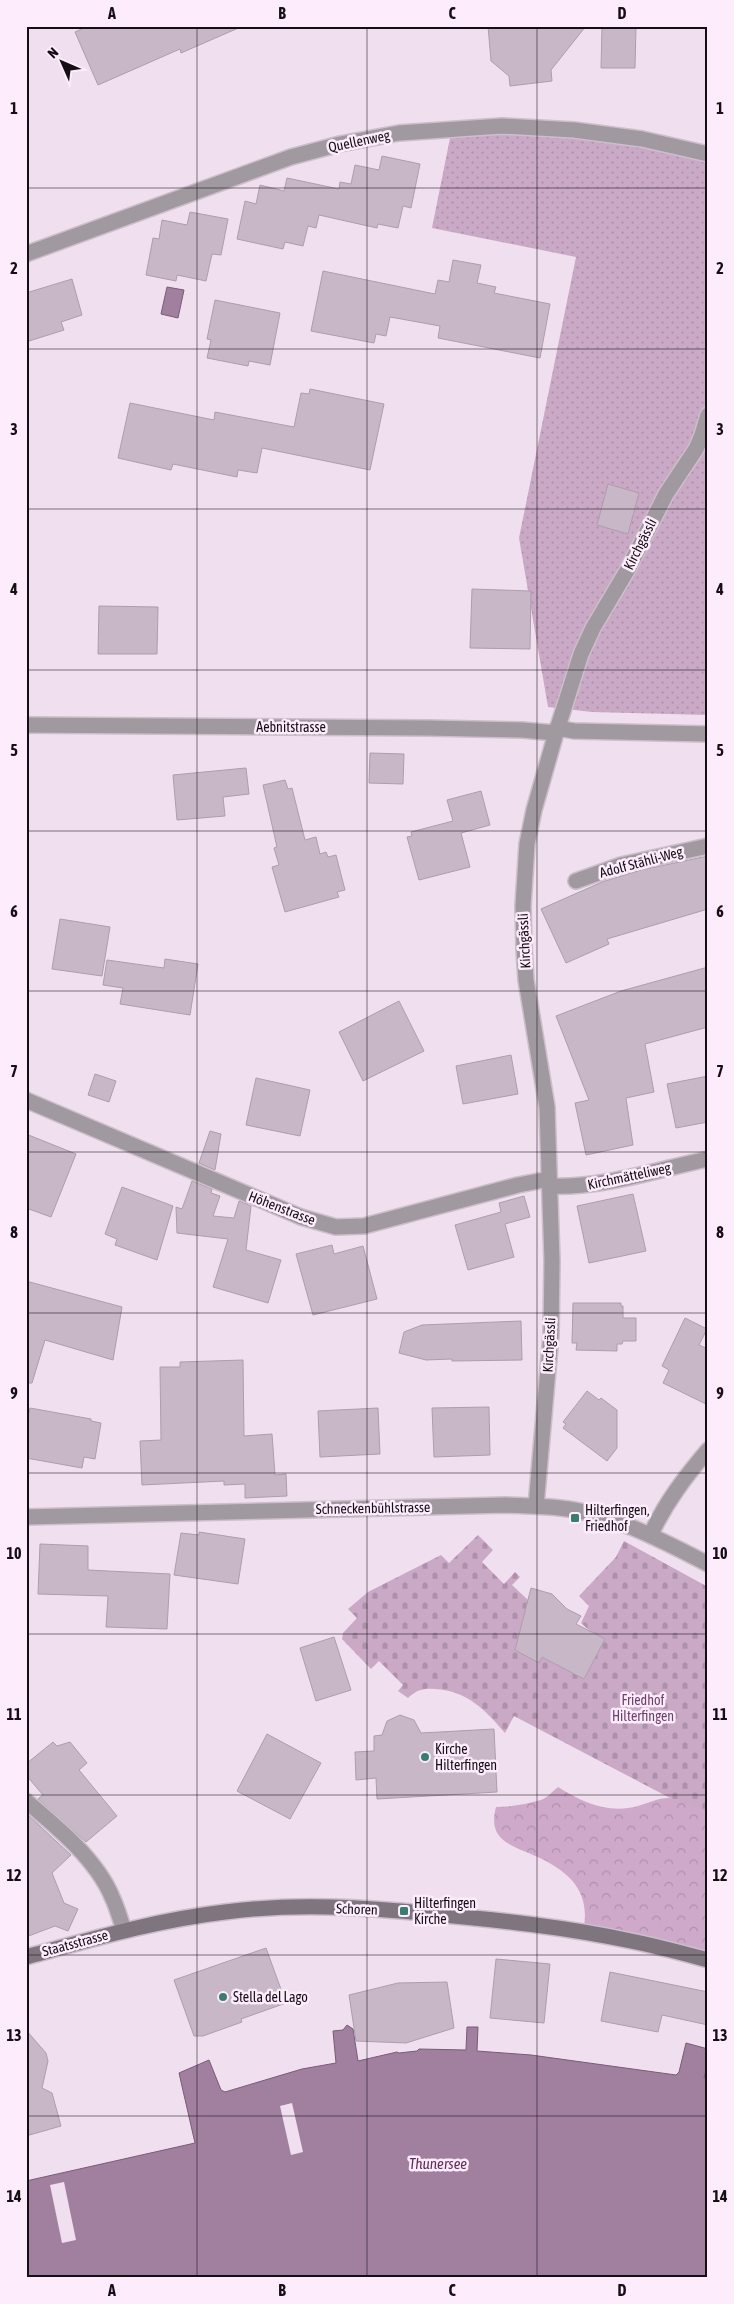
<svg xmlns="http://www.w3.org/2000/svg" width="734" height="2304" viewBox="0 0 734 2304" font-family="'Asap Condensed',sans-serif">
<defs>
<pattern id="grass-dots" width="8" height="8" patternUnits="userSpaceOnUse" patternTransform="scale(1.25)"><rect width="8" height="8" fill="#caa9c7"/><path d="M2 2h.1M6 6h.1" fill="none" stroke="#ad90aa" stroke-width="1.8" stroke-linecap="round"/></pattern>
<pattern id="forest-crowns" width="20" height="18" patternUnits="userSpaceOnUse" patternTransform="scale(1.25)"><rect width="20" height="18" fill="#cea9ca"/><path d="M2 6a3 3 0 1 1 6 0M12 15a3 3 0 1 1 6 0" fill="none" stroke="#b090ad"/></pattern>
<pattern id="cemetery-stones" width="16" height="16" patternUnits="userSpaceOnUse" patternTransform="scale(1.25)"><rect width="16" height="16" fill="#caa9c7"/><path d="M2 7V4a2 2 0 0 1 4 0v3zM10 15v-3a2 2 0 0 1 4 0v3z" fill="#ad90aa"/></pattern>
</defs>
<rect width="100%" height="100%" fill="#f0dfee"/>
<!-- grass -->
<path fill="url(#grass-dots)" d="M502,126L708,154V715L592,712L548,707L519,538L576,257L432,228L452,128Z"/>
<!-- forest -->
<path fill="url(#forest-crowns)" d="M558,1787C583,1803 609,1814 638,1806C648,1803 658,1798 668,1798C682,1798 696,1808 708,1814V1960L583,1932C591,1896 574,1875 542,1859C517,1846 486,1844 496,1807C511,1807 527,1804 541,1800C546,1799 553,1791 558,1787Z"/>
<!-- cemetery -->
<path fill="url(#cemetery-stones)" d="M478,1535L493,1550L482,1562L504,1584L515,1572L520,1577L512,1585L528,1600L515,1650L539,1662L542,1657L584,1679L605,1639L591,1632L581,1623L589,1606L579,1596L616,1557L624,1541L708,1587V1814L686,1803L670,1798L514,1716L505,1733C485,1710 468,1691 435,1689C424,1688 416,1690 408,1698L398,1691L403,1685L379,1661L371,1669L342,1639L343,1633L357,1618L348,1609L368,1592L441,1555L449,1563Z"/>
<!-- water -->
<g fill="#a17f9e" stroke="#775d75">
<path d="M167,287L184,290L178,318L161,314Z"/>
<path d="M347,2025L353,2029L358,2061L397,2052L399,2053L417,2051L419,2049L466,2050L467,2027H478L477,2051L531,2055L676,2075L679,2072L686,2043L708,2049V2063L704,2078L708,2080V2278H26V2181L195,2143L179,2073L209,2060L221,2090L225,2092L302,2069L336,2063L333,2031L343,2030Z"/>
</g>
<!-- pier -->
<g fill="#f0dfee">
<path d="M292,2103L303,2152L291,2155L280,2106Z"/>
<path d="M64,2182L76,2240L62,2243L50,2185Z"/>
</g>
<!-- building -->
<g fill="#c8b7c6" stroke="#ae9dac">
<path d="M88,26H243L181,53L180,49L98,85L75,32Z"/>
<path d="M488,26H586L551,70L552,81L510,86L509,76L491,61Z"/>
<path d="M602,26H636L635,68H601Z"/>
<path d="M382,156L420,164L411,208L403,206L398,228L378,224L377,228L319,215L316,228L308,226L303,246L285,242L283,249L237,239L245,201L256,204L260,185L284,191L287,178L339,189L340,182L351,184L355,165L379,170Z"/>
<path d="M190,212L228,219L221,255L212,254L206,281L177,275L176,281L146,275L153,238L159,239L162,220L187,225Z"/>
<path d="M453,260L481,265L477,283L496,287L494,293L550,304L540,358L438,338L440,326L390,317L386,336L376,334L374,343L311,331L323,271L435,294L438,280L449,282Z"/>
<path d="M72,279L82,315L61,322L64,330L26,342V293Z"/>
<path d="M215,300L280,313L270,365L249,361L248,366L207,358L211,340L207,339Z"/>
<path d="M310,389L384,404L370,470L262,448L257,473L238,470L237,477L173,464L171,470L118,458L130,403L214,420L215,412L294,427L301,393L309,394Z"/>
<path d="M608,484L639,493L628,534L597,525Z"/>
<path d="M472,589L531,591L530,649L470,648Z"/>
<path d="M99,606L158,607L157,654H98Z"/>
<path d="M370,753L404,754L403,784L369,783Z"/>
<path d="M246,768L249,794L223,797L225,816L177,820L173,775Z"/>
<path d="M285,780L288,789L292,788L305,840L316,837L320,854L326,852L328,857L336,855L345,890L337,892L339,897L285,912L272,867L279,865L274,848L277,847L263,785Z"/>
<path d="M481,791L490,825L461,833L470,867L419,880L407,837L412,836L411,832L453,821L447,800Z"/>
<path d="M708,856V909L607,939L609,944L566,963L541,909L602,882L641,870Z"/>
<path d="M60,919L110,927L102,976L52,969Z"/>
<path d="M165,959L198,964L190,1015L120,1004L123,988L103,985L107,960L164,968Z"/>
<path d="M708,967V1027L645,1044L654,1092L626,1098L633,1145L586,1155L575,1103L589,1100L556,1016L621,991Z"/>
<path d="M399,1001L424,1051L363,1081L339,1032Z"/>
<path d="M511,1055L518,1094L463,1104L456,1066Z"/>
<path d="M95,1074L116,1081L109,1102L88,1095Z"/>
<path d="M708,1076V1122L676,1128L667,1084Z"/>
<path d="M256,1078L310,1090L300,1136L246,1125Z"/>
<path d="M210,1131L221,1134L215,1170L199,1163Z"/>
<path d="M26,1134L76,1154L51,1217L26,1208Z"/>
<path d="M192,1181L212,1189L211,1193L220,1196L213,1216L234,1218L239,1201L251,1206L246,1250L281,1260L268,1303L213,1287L228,1239L177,1233L176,1207L182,1209Z"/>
<path d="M122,1187L173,1206L157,1260L115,1245L117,1239L105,1234Z"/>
<path d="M633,1194L646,1251L589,1263L577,1206Z"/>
<path d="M524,1196L530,1217L505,1224L514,1257L468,1270L455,1225L501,1212L499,1203Z"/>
<path d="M332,1245L334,1254L363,1246L377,1299L313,1315L296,1254Z"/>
<path d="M26,1281L122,1307L113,1360L45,1340L32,1383H26Z"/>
<path d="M573,1303H621V1306H623V1318H636V1341H623L622,1344H617V1351L576,1350L577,1343H572Z"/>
<path d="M685,1318L707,1329L699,1345L708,1349V1405L663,1383L669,1370L662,1366Z"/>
<path d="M521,1321L522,1360L452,1361V1359L426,1360L399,1353L404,1332L422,1325Z"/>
<path d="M243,1360L244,1436L272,1434L275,1475L286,1474L287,1496L245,1498V1484L224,1485V1481L142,1485L140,1441L161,1440L160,1367H180V1362Z"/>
<path d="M587,1391L599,1400L601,1398L617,1410V1448L607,1461L563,1428L566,1424L563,1422Z"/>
<path d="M489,1407L490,1455L434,1457L432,1408Z"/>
<path d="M30,1408L91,1419V1421L101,1423L95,1459L84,1457L82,1468L26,1458V1426Z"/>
<path d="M378,1408L380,1454L320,1457L318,1411Z"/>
<path d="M199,1532L245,1539L238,1584L174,1575L181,1533L199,1535Z"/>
<path d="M40,1544L88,1546V1570L170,1574L167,1629L106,1627L108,1596L38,1594Z"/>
<path d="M531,1588L552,1594L567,1609L581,1616L576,1624L605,1639L584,1679L542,1657L539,1663L515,1650Z"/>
<path d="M334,1637L351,1690L316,1701L300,1648Z"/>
<path d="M400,1715L414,1720L421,1733L494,1729L497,1792L377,1799L376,1778L356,1780L355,1752L374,1751V1736L382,1735L387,1721Z"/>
<path d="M267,1734L321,1763L290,1819L237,1791Z"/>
<path d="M53,1742L57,1746L70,1742L87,1763L79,1770L117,1816L86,1842L38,1799L43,1795L26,1775V1764Z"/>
<path d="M26,1813L71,1855L52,1873L64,1903L78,1909L68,1931L55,1926L26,1937Z"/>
<path d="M266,1948L286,2003L241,2019L242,2022L203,2036H194L174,1980Z"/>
<path d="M496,1959L550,1964L544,2023L490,2018Z"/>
<path d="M610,1972L708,1992V2025L662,2015L658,2032L601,2021Z"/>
<path d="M447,1982L454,2028L406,2043L356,2041L349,1995L398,1983Z"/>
<path d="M26,2030L46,2053L48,2061L42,2088L52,2093L61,2126L26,2136Z"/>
</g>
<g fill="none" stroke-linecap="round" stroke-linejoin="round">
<defs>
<g id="street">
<path d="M26,254L291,157L340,144L399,133L502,126L574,130L642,139L708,154"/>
<path d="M26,725L428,728L522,730L556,733"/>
<path d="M557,728L574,731L708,734"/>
<path d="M576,881L621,865L708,846"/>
<path d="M26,1100L301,1217L336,1227L364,1226L518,1185L549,1179"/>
<path d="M550,1186C603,1188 656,1170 708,1159"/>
<path d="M536,1506L551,1335L552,1261L547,1107L526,980L524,949L523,906L527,844L534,810L556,733L581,654L593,628L628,569L666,494L696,449L702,435L708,415"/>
<path d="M26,1517L506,1505C524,1506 543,1506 560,1508C611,1513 663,1541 708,1564"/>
<path d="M651,1534C666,1502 685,1477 708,1450"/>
<path d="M26,1801C56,1826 97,1860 112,1897C117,1907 120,1919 124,1930"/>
</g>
<path id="secondary" d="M26,1957C92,1939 157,1920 225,1912C294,1903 364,1907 432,1914C499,1920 565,1927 631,1941C657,1946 682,1953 708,1960"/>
</defs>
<!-- street casing -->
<use href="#street" stroke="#cdbecb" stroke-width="18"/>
<!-- secondary casing -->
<use href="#secondary" stroke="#cdbecb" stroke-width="18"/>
<!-- street -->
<use href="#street" stroke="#a0999f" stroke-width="15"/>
<!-- secondary -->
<use href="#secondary" stroke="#7f757e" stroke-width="15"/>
</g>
<!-- grid -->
<path fill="none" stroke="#150f15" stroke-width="1" stroke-opacity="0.55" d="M197,26V2278M367,26V2278M537,26V2278M26,188H708M26,349H708M26,509H708M26,670H708M26,831H708M26,991H708M26,1152H708M26,1313H708M26,1473H708M26,1634H708M26,1795H708M26,1955H708M26,2116H708"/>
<!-- markers -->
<g fill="#397d70" stroke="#fdecfb" stroke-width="2">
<rect x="570" y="1513" width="10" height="10" rx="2.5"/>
<circle cx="425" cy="1757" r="5"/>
<rect x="399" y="1906" width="10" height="10" rx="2.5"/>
<circle cx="223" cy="1997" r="5"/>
</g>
<g text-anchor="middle" stroke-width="5" stroke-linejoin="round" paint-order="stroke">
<!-- street labels -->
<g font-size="14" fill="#150f15" stroke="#fdecfb">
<text transform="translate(359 141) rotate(-12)" y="5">Quellenweg</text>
<text transform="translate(640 544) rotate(-63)" y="5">Kirchgässli</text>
<text x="291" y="732">Aebnitstrasse</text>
<text transform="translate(641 862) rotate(-15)" y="5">Adolf Stähli-Weg</text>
<text transform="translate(524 941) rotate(-93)" y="5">Kirchgässli</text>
<text transform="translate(629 1176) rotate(-12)" y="5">Kirchmätteliweg</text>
<text transform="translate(282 1208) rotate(21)" y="5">Höhenstrasse</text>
<text transform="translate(549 1345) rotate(-87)" y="5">Kirchgässli</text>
<text transform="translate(373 1508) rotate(-1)" y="5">Schneckenbühlstrasse</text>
<text transform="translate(357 1909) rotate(2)" y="5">Schoren</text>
<text transform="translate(75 1943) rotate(-15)" y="5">Staatsstrasse</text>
</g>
<!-- poi labels -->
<g font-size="14" fill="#150f15" stroke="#fdecfb" text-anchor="start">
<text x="585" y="1515">Hilterfingen,<tspan x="585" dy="16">Friedhof</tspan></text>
<text x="435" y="1754">Kirche<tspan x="435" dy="16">Hilterfingen</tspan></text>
<text x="414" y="1908">Hilterfingen<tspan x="414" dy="16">Kirche</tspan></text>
<text x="233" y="2002">Stella del Lago</text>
</g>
<!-- park labels -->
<g font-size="14" fill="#6f406c" stroke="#fdecfb">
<text x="643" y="1705">Friedhof<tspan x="643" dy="16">Hilterfingen</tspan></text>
</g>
<!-- water labels -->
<g font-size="15" font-style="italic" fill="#5d2f5a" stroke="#fdecfb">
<text x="438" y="2169">Thunersee</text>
</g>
</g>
<!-- border -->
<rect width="734" height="2304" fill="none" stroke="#fdecfb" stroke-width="55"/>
<!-- north arrow -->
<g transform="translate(62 62) rotate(315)" stroke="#fdecfb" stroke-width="4" paint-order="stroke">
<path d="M0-4L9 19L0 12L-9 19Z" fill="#150f15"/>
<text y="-8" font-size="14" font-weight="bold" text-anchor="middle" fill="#150f15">N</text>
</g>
<rect x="28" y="28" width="678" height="2248" fill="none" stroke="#150f15" stroke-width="2"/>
<g font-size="16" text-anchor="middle" font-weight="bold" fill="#150f15">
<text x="112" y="19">A</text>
<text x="282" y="19">B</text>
<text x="452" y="19">C</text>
<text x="622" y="19">D</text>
<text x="14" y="114">1</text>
<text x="720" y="114">1</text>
<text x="14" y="274">2</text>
<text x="720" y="274">2</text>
<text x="14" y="435">3</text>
<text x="720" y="435">3</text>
<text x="14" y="595">4</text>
<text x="720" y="595">4</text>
<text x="14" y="756">5</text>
<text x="720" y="756">5</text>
<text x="14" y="917">6</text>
<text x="720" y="917">6</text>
<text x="14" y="1077">7</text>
<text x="720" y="1077">7</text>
<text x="14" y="1238">8</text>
<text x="720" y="1238">8</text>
<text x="14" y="1399">9</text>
<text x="720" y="1399">9</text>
<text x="14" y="1559">10</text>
<text x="720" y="1559">10</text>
<text x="14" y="1720">11</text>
<text x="720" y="1720">11</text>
<text x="14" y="1881">12</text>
<text x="720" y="1881">12</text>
<text x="14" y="2041">13</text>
<text x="720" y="2041">13</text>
<text x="14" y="2202">14</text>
<text x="720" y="2202">14</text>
<text x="112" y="2296">A</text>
<text x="282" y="2296">B</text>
<text x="452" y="2296">C</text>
<text x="622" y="2296">D</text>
</g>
</svg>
